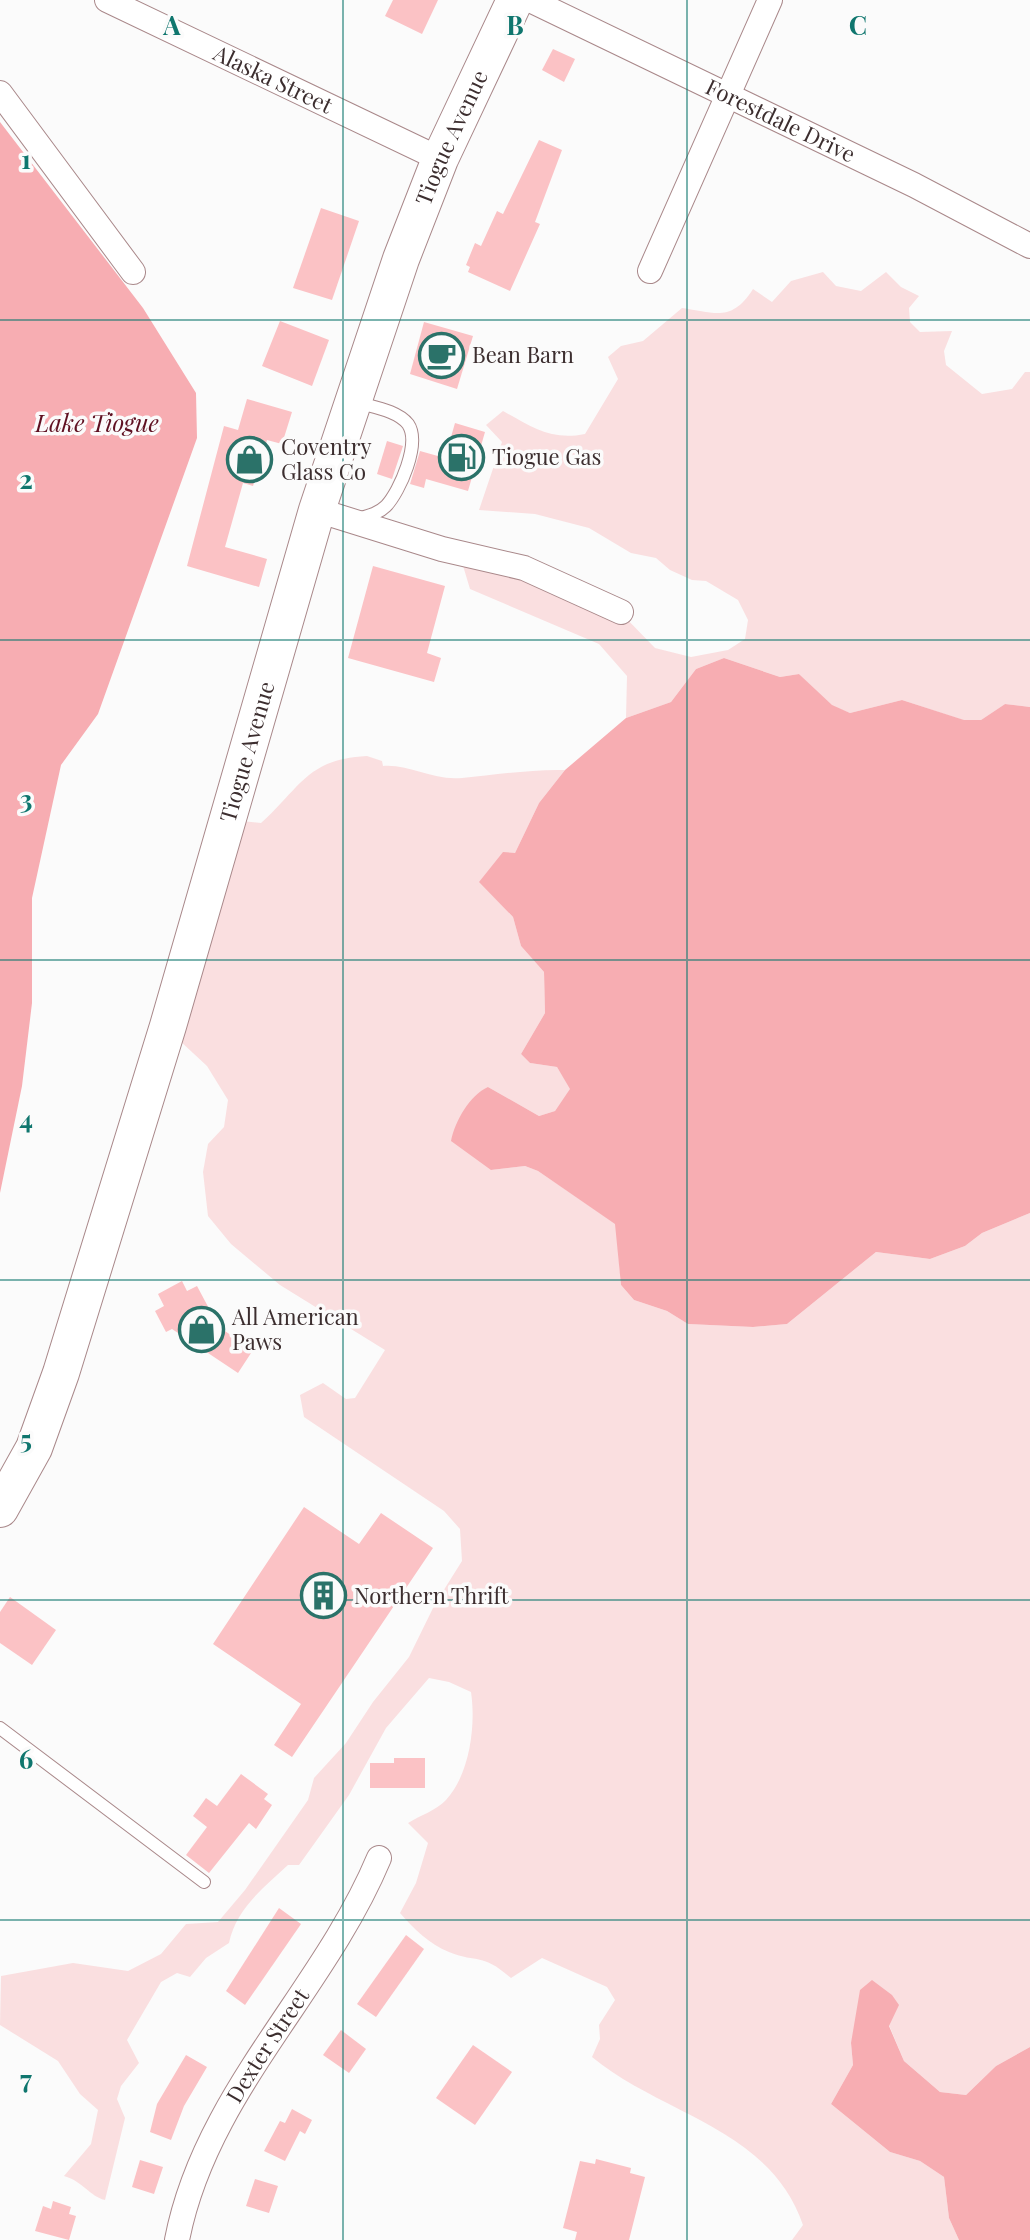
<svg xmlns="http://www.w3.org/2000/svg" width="1030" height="2240" viewBox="0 0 1030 2240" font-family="'Playfair Display',serif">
<rect width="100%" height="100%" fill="#fbfbfb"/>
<!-- green -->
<g fill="#fadfe0">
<path d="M823,272L836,286L861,291L886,272L901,287L919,296L909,308L910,322L920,332L952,331L944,351L946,365L982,394L1012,389L1025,372H1030V707L1005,704L981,720H963L902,700L850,713L832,706L799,674L780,677L724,658L696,669L671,702L626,718L627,676L599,644L470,589L461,559L621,613L655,648L691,657L728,650L745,639L748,620L738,600L706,581L692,580L670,570L656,558L631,553L589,528L535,514L479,510L502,442L486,425L503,411C532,427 551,441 585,434L618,379L608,357L621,346L643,341L682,308C716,313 732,322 753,289L772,302L791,281Z"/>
<path d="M367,756L382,761L383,766C410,764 433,781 462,778C494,775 531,769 565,770L539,803L515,853L480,882L513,917L521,946L544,972L545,1013L521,1054L530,1063L557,1067L571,1089L555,1111L539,1116L488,1087L491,1170L525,1166L538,1171L616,1224L621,1285L634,1300L667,1311L688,1324L753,1327L787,1324L876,1252L930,1259L965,1246L982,1233L1030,1213V2047L996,2066L966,2095L940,2092L904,2061L889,2025L851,2043L853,2065L831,2104L890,2152L920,2161L944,2177L949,2218L959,2240H792L803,2225C770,2128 662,2115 592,2057L600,2039L599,2025L615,2000L607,1987L542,1958L511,1978C481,1952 479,1964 449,1952C429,1944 414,1929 400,1913L416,1883L428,1843L408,1823C419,1816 437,1810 446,1800C470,1774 476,1725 471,1692L449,1682L429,1678L386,1728L349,1795L299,1865H288C263,1888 236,1909 229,1943L206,1958L190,1977L177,1973L161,1982L127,2040L139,2063L121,2086L117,2099L125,2118L105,2200C89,2196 84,2182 64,2176L91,2144L98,2110L80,2094L58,2061L0,2025L1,1976L73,1963L128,1971L161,1954L186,1924L218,1922L245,1890L308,1800L314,1778L346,1743L373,1702L409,1657L435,1604L462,1561L460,1529L444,1511L304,1417L300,1395L323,1383L346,1399L355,1398L385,1350L280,1285L231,1244L208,1216L203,1172L208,1144L224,1127L228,1100L207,1066L179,1040L232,820L261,823C301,787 307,759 367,756Z"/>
</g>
<!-- water -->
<g fill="#f7adb2">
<path d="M0,122L143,308L196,393L197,438L98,714L61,765L32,898V1003L22,1086L0,1193Z"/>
<path d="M724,658L780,677L799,674L832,705L850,713L902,700L964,720H981L1005,704L1030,707V1213L982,1233L965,1246L930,1259L876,1252L787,1324L753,1327L688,1324L667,1311L634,1300L621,1285L615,1224L538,1171L525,1166L491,1170L451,1141C455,1121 470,1095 488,1087L539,1116L555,1111L570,1089L557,1067L530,1063L521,1054L545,1013L544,972L521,946L513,917L479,882L503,852L515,853L539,803L565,770L626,718L671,702L696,669Z"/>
<path d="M872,1980L892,1995L899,2005L889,2026L904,2061L940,2092L966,2095L996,2066L1030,2047V2240H959L949,2218L944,2177L920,2161L890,2152L831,2104L853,2065L851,2043L860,1990Z"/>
</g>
<!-- building -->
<g fill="#fbc2c5">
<path d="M393,0H438L422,34L385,16Z"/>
<path d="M553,49L575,59L564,82L542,70Z"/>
<path d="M539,140L562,150L535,222L540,224L510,291L468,272L470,267L466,265L475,243L481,246L497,211L503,214Z"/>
<path d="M321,208L359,221L332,300L293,288Z"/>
<path d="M280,321L329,340L312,386L262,366Z"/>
<path d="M424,322L473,336L457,389L410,374Z"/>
<path d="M247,399L292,412L282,444L267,440L253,486L243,483L225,547L267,559L259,587L187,566L224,426L238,430Z"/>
<path d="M455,423L485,432L468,491L426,479L424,488L410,484L420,451L445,458Z"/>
<path d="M387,441L403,446L392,479L377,474Z"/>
<path d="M373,566L445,586L427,653L441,658L434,682L348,658Z"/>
<path d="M182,1281L187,1291L197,1286L213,1316L210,1321L253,1350L238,1373L172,1329L166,1332L155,1311L164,1306L158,1294Z"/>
<path d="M304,1507L359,1544L381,1513L433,1548L292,1757L274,1745L301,1704L213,1644Z"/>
<path d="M10,1597L56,1630L32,1665L0,1643V1612Z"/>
<path d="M394,1758H425V1788H370V1763H394Z"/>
<path d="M241,1774L268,1794L264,1799L272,1805L256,1829L249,1823L209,1873L186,1855L207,1827L193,1816L206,1798L217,1806Z"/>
<path d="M279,1908L301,1924L245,2005L226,1991Z"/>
<path d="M406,1935L424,1949L376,2017L357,2004Z"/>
<path d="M341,2030L366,2049L349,2073L323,2055Z"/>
<path d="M473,2045L512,2072L475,2125L436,2098Z"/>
<path d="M186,2055L207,2067L184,2106L171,2140L150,2132L157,2104Z"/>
<path d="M292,2109L312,2120L305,2134L300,2131L285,2161L264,2151L280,2121L285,2123Z"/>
<path d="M596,2159L631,2168L630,2173L645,2177L629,2240H575L577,2232L563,2228L580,2161L595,2164Z"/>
<path d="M140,2160L163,2167L154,2194L132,2187Z"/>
<path d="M255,2179L278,2186L269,2213L246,2206Z"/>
<path d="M53,2201L71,2207L69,2214L76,2216L69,2240L35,2231L43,2206L51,2209Z"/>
</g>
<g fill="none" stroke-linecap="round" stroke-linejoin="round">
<defs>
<g id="service">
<path d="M356,402C372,407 397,410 408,424C421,443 400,491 386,506C378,514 368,516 357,519"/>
<path d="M0,1728L204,1882"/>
</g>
<g id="minor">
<path id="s1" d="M107,0L440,159"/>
<path id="s2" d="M530,0L914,185L1030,246"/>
<path d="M0,93L133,272"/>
<path d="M650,271L770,0"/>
<path d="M317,510L442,549L524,568L621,612"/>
<path id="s3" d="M177,2240C205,2094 323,1992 379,1858"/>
</g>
<g id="primary">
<path id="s4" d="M0,1509L34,1448L61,1373L168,1026L317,510L401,259L440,159L515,0"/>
</g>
</defs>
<!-- service casing -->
<use href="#service" stroke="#a9888a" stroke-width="14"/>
<!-- minor casing -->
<use href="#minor" stroke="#a9888a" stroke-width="26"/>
<!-- primary casing -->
<use href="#primary" stroke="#a9888a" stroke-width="38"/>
<!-- service -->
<use href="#service" stroke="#fff" stroke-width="12"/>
<!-- minor -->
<use href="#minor" stroke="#fff" stroke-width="24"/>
<!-- primary -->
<use href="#primary" stroke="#fff" stroke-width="36"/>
</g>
<!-- grid -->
<path fill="none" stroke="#0f766e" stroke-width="2" stroke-opacity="0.55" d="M343,0V2240M687,0V2240M0,320H1030M0,640H1030M0,960H1030M0,1280H1030M0,1600H1030M0,1920H1030"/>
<!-- icons -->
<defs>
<symbol id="cafe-ring" viewBox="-11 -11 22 22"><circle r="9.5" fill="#fbfbfb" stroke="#2b7269" stroke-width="1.5"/><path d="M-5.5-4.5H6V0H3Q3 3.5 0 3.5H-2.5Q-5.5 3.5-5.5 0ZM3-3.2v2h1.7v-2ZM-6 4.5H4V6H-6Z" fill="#2b7269"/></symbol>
<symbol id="fuel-ring" viewBox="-11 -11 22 22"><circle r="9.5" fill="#fbfbfb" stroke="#2b7269" stroke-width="1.5"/><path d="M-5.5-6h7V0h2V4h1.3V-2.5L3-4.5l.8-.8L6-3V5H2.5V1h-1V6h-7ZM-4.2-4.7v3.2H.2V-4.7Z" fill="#2b7269"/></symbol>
<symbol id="shop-ring" viewBox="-11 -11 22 22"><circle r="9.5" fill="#fbfbfb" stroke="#2b7269" stroke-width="1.5"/><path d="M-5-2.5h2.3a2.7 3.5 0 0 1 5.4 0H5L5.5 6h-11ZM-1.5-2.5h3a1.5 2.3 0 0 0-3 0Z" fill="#2b7269"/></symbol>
<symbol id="building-ring" viewBox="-11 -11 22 22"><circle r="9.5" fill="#fbfbfb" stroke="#2b7269" stroke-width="1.5"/><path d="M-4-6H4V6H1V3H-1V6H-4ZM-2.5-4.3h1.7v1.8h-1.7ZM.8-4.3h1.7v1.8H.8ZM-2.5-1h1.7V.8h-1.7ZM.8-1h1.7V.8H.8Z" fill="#2b7269"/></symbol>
</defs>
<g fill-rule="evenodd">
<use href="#cafe-ring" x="416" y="330" width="51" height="51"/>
<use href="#fuel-ring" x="436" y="432" width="51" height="51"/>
<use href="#shop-ring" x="224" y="434" width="51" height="51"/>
<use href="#shop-ring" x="176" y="1304" width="51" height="51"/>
<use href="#building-ring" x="298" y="1570" width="51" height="51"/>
</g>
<g text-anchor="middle" stroke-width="7" stroke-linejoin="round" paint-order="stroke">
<!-- street labels -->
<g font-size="22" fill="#3c2e2f" stroke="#fbfbfb">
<text dy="8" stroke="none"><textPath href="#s1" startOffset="184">Alaska Street</textPath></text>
<text dy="8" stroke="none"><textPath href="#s2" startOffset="278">Forestdale Drive</textPath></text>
<text dy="8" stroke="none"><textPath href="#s4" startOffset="1446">Tiogue Avenue</textPath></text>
<text dy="8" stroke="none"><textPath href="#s4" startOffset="798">Tiogue Avenue</textPath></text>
<text dy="8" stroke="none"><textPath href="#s3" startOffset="216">Dexter Street</textPath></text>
</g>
<!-- poi labels -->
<g font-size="22" fill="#3c2e2f" stroke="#fbfbfb" text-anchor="start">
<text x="472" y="363">Bean Barn</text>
<text x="281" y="455">Coventry<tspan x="281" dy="25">Glass Co</tspan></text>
<text x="492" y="465">Tiogue Gas</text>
<text x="232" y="1325">All American<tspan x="232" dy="25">Paws</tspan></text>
<text x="354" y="1604">Northern Thrift</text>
</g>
<!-- water labels -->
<g font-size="24" font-style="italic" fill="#5f1021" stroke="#fbfbfb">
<text x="97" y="432">Lake Tiogue</text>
</g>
</g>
<g font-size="26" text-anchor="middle" font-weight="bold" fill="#0f766e" stroke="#fbfbfb" stroke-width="7" stroke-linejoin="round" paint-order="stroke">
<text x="172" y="35">A</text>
<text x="515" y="35">B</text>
<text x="858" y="35">C</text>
<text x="26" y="169">1</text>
<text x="26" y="489">2</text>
<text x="26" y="809">3</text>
<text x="26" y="1129">4</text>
<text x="26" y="1449">5</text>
<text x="26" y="1769">6</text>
<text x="26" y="2089">7</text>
</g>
</svg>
